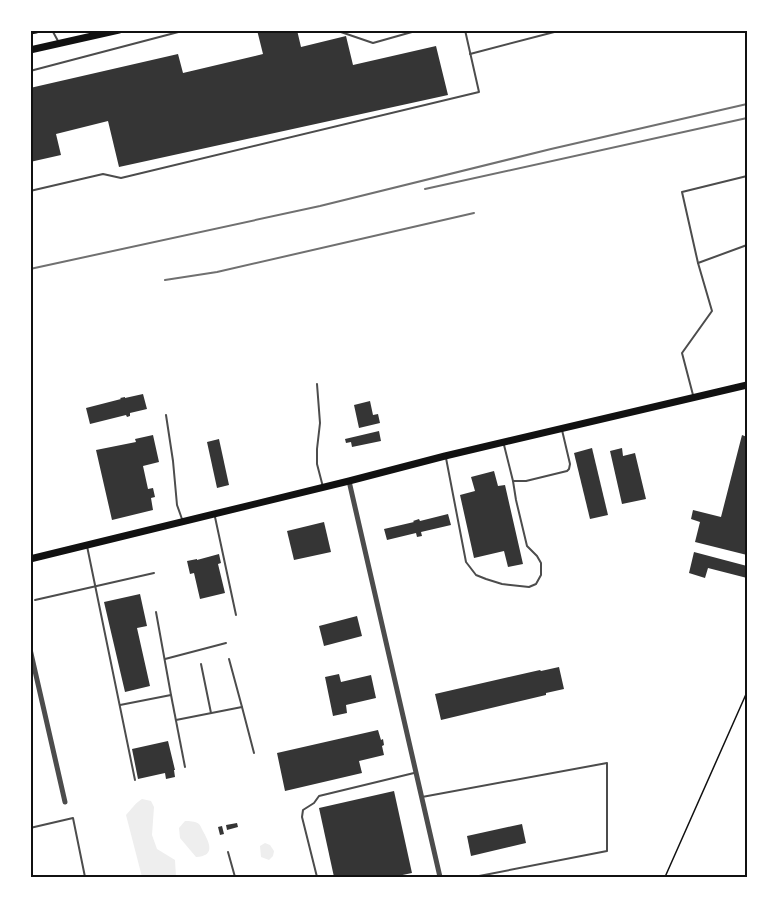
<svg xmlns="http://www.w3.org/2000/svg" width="777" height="907" viewBox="0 0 777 907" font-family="'Alegreya Sans',sans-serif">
<rect width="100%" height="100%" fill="#fff"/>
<!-- green -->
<g fill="#eee">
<path d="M142,799L151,801L154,807L152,835L157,849L175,860L176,877H142L126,815C131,810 135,803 142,799Z"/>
<path d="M185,821C189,821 195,821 199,824C201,826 202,830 204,833C210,844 215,856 196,857L180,838L179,828Z"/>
<path d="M265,843L270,845L274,851L273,856L269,860L261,857L260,846Z"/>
</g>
<!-- building -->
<g fill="#353535">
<path d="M257,30H297L301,47L346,36L353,65L436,46L448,95L119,167L108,121L56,134L61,155L30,162V88L178,54L183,73L263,54Z"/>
<path d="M143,394L147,409L130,413V416L127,417L126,415L90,424L86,408L121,399L120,398L125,397V398Z"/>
<path d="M370,401L373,415L378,414L380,423L359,428L354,405Z"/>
<path d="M379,431L381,441L352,447L351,442L346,443L345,439Z"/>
<path d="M153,435L159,462L143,466L148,489L153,488L155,497L151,498L153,510L112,520L96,450L136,442L135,439Z"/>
<path d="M742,435L747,437V555L695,542L700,522L691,519L693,510L721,517Z"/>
<path d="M219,439L229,485L217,488L207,442Z"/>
<path d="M592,448L608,515L590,519L574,453Z"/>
<path d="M622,448L623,456L635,453L646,499L622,504L610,451Z"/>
<path d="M494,471L498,486L505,485L523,564L508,567L504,551L474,558L460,495L475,491L471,477Z"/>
<path d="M448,514L451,525L421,532L422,536L417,537L416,533L387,540L384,529L414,522L413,521L419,519L420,521Z"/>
<path d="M324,522L331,552L294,560L287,531Z"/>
<path d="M694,552L747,566V578L708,568L705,578L689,573Z"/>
<path d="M219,554L221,563L218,564L225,593L200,599L194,573L190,574L187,561L197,559V560Z"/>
<path d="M140,594L147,626L137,628L150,686L125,692L104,602Z"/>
<path d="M357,616L362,636L324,646L319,626Z"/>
<path d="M559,667L564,689L546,693V695L441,720L435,694L540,670L541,671Z"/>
<path d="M339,674L341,682L371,675L376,698L346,705L347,713L333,716L325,677Z"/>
<path d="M378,730L381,740L383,739L384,745L382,746L384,755L359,761L362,773L285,791L277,753Z"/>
<path d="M168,741L175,770H174L175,777L166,779L165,773L138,779L132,749Z"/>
<path d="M394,791L412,873L393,877H334L319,808Z"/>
<path d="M237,823L238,827L227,830L226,825Z"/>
<path d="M522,824L526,843L471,856L467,836Z"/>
<path d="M222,826L224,834L220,835L218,827Z"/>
</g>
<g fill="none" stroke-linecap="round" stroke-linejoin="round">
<!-- path -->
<path stroke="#111" stroke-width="1.5" d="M665,877L747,692"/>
<!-- service -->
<g stroke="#4c4c4c" stroke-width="2">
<path d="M52,30L58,41"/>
<path d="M335,30L373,43L419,30"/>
<path d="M470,54L562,30"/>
<path d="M30,71L186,30"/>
<path d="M30,191L103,174L121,178L479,92L465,30"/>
<path d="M698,263L747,245"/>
<path d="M317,384L320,423L317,449V464L323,487"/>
<path d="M693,395L682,353L712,311L698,263L682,192L747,176"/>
<path d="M166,415L173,461L177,505L182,519"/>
<path d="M504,445L513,481H526L567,471L569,469L570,464L562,430"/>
<path d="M446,458L466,562L476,575L486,579L502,584L529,587L536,584L541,575V563L537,556L527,546L516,500L513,481"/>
<path d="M215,517L236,615"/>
<path d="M87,546L135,780"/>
<path d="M35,600L154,573"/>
<path d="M165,659L226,643"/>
<path d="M229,659L242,707"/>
<path d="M201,664L211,713"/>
<path d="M171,695L185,767"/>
<path d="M120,705L171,695L156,612"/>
<path d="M176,720L242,707L254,753"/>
<path d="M422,797L607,763V851L474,877"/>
<path d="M30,828L73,818L85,877"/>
<path d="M228,852L235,877"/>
<path d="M317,877L302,817L303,810L314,803L319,796L414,773"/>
</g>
<!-- minor -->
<g stroke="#4c4c4c" stroke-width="5">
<path d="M349,481L440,877"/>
<path d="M30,649L65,802"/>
</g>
<!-- secondary -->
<g stroke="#111" stroke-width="7">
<path d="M30,31L36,30"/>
<path d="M30,50L119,30"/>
<path d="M30,559L349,481L445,456L747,385"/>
</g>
<!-- rail -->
<g stroke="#707070" stroke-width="2">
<path d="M425,189L747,118"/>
<path d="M30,269L320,206L551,149L747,104"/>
<path d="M165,280L217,272L474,213"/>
</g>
</g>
<!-- border -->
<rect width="777" height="907" fill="none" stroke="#ffffff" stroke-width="63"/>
<rect x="32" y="32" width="714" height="844" fill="none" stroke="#111" stroke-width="2"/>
</svg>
